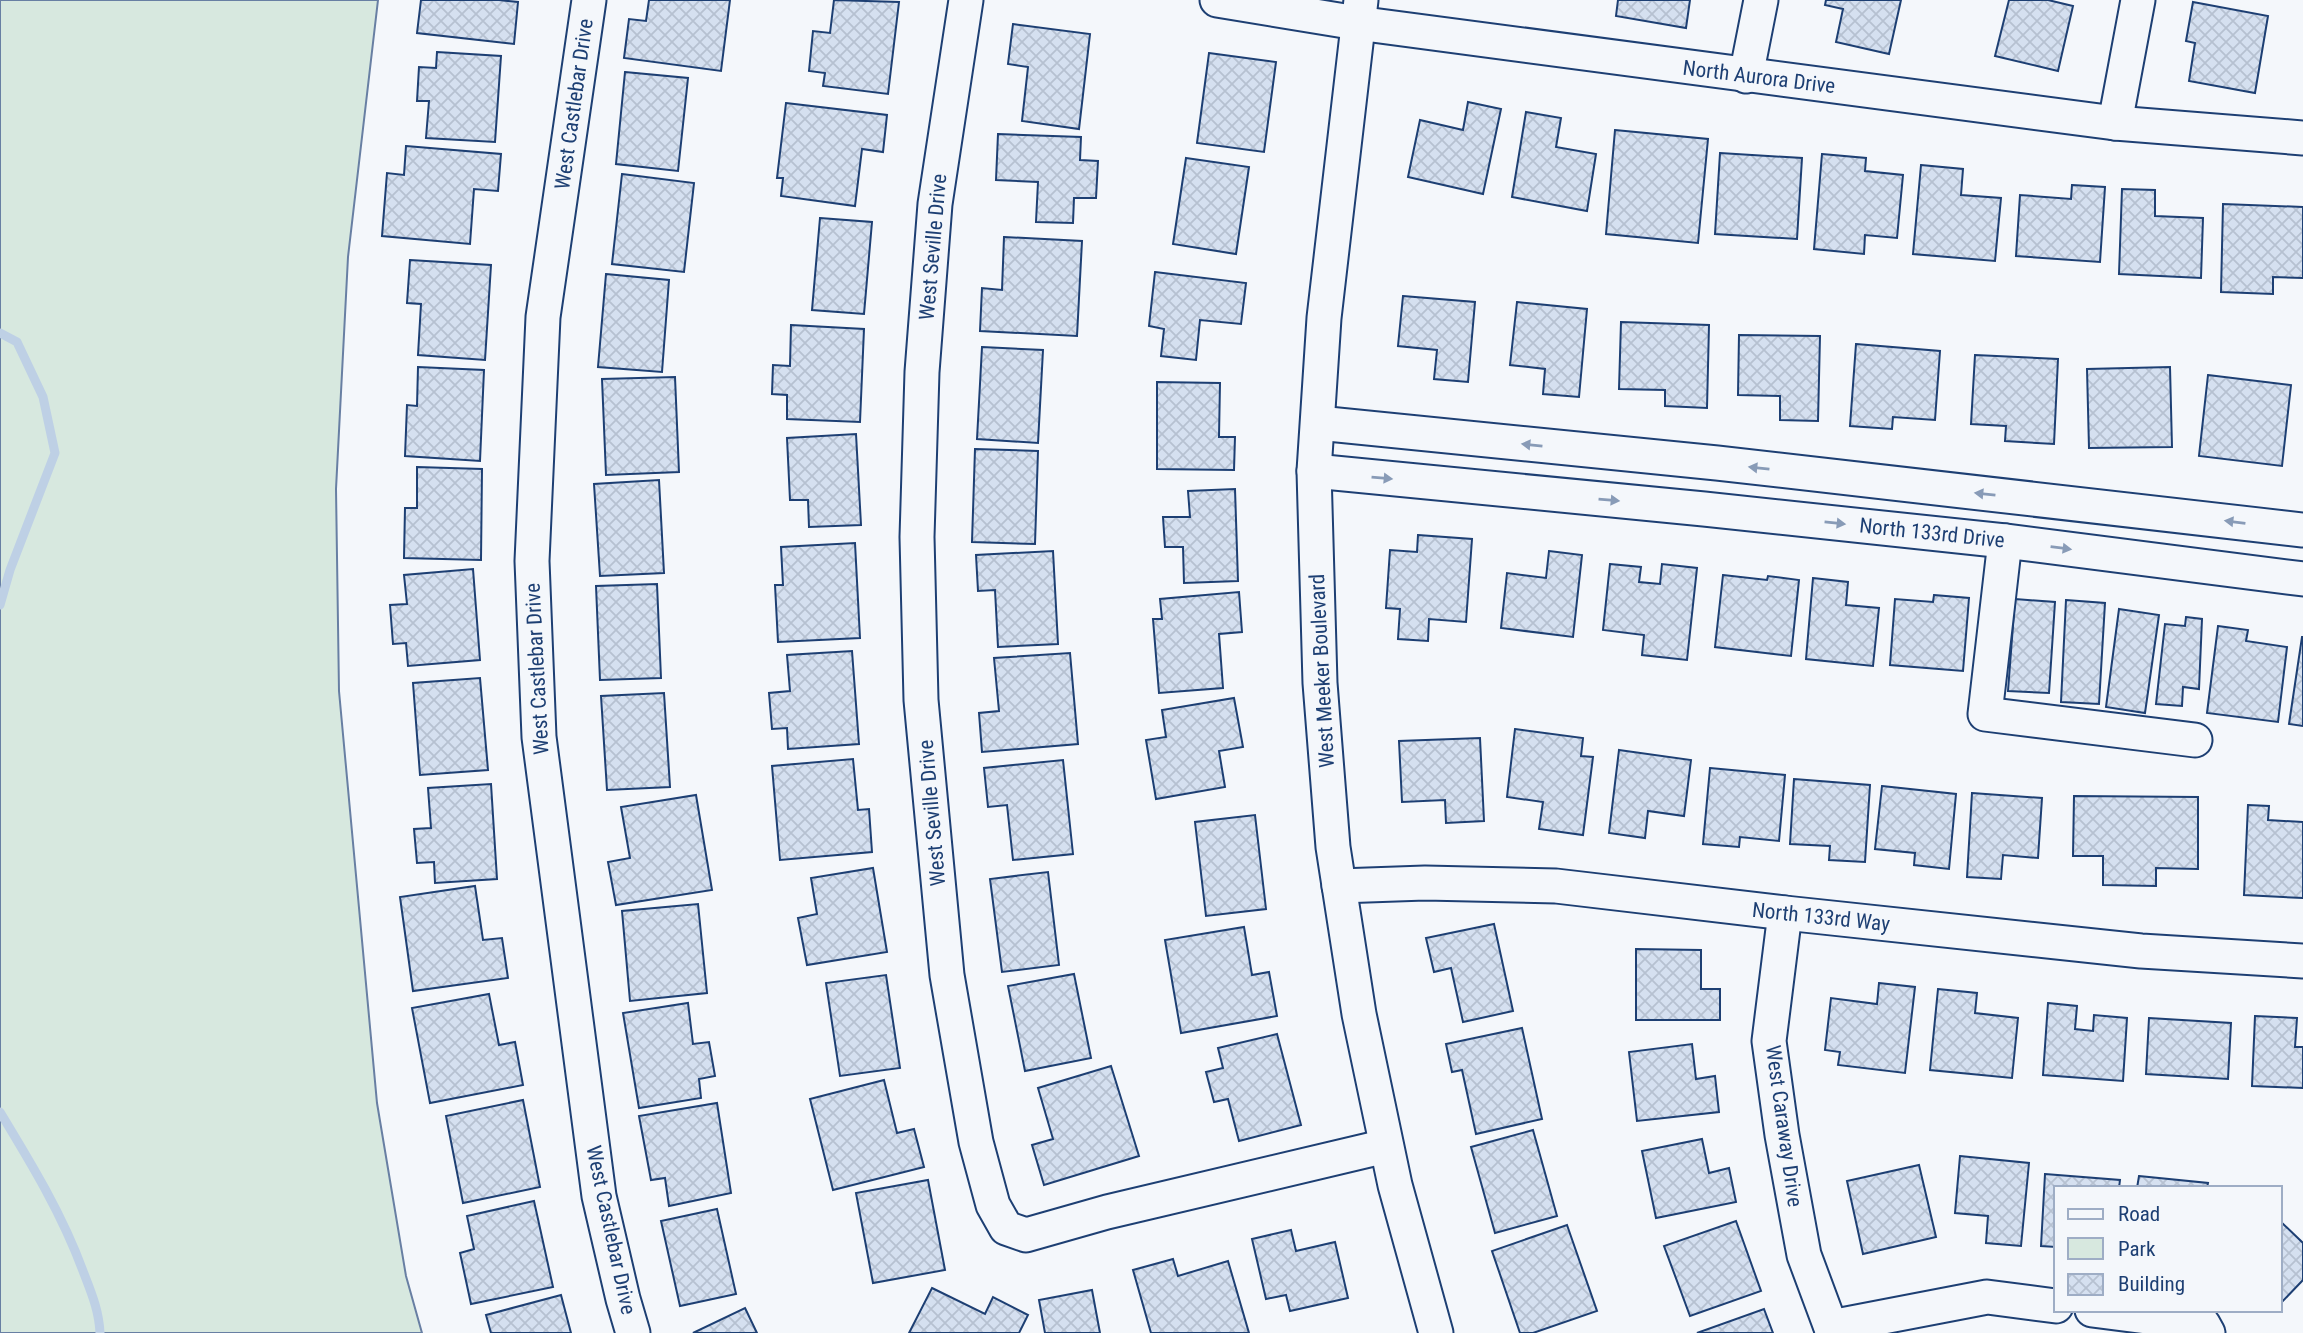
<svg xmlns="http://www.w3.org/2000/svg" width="2303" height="1333" viewBox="0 0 2303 1333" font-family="'Roboto Condensed',sans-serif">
<defs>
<pattern id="building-cross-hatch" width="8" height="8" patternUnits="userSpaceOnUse" patternTransform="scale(1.75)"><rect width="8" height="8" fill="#d5e0f0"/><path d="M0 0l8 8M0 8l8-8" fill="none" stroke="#b6c1d1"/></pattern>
</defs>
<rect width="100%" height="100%" fill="#f4f7fb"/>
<!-- green -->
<path fill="#d7e8df" stroke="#687fa3" stroke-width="2" d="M0,0H378L348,257L336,489L339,691L377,1103L406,1276L422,1333H0Z"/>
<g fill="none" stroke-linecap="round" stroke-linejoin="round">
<!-- stream -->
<g stroke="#bed0e5" stroke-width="9">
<path d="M0,333L17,342L43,397L55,453L10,570L0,605"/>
<path d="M0,1112C31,1163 62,1214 83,1271C91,1292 99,1310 100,1333"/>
</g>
</g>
<!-- building -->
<g fill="url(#building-cross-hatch)" stroke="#1d3f73" stroke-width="2">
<path d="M421,0H499L518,2L514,44L417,33Z"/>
<path d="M649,0H730L721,71L624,58L629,19L646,21Z"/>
<path d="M834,0L899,2L888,94L823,86L825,73L809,71L813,31L830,33Z"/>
<path d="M1618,0H1690L1686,28L1616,16Z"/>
<path d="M1826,0H1901L1889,54L1836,42L1843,9L1825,5Z"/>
<path d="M2009,0H2048L2073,6L2058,71L1995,56Z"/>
<path d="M2193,2L2268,16L2255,93L2189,81L2195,43L2186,41Z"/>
<path d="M1013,24L1090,34L1079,129L1022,121L1028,67L1008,64Z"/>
<path d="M437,52L501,56L495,142L426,138L429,101H417L419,67L436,68Z"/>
<path d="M1209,53L1276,62L1264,152L1197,143Z"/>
<path d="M625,72L688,78L678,171L616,164Z"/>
<path d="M1468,102L1501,109L1483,194L1408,177L1420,120L1463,130Z"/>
<path d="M786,103L887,115L883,152L862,149L855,206L781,196L783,178H777Z"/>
<path d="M1526,112L1561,118L1556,147L1596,154L1587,211L1512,197Z"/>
<path d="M1615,130L1708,139L1698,243L1606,234Z"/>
<path d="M998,134L1081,137L1080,160L1098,161L1096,198H1074L1073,223L1036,222L1038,182L996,180Z"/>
<path d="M406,146L501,154L498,191L474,189L470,244L382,236L387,173L404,175Z"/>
<path d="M1720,153L1802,158L1797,239L1715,234Z"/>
<path d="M1822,154L1866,158L1865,171L1903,175L1897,238L1865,235L1864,254L1814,249Z"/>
<path d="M1186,158L1249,167L1236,254L1173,244Z"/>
<path d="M1921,165L1963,169L1961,195L2001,198L1995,261L1913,254Z"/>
<path d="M622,174L694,183L684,272L612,264Z"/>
<path d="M2072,185L2105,187L2100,262L2016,256L2020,195L2071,199Z"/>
<path d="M2122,189L2155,190V216L2203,218L2201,278L2119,274Z"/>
<path d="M2223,204L2303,207V278L2273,277V294L2221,292Z"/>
<path d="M820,218L872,222L864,314L812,310Z"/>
<path d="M1004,237L1082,241L1077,336L980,331L982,288L1002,290Z"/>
<path d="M410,260L491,265L485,360L418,355L421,304L407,303Z"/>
<path d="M1155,272L1246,283L1241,324L1200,320L1196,360L1161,356L1164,329L1149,326Z"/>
<path d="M606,274L669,280L662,372L598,367Z"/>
<path d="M1403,296L1475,302L1468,382L1434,379L1437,350L1398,346Z"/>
<path d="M1517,302L1587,309L1579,397L1543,394L1545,369L1510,365Z"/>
<path d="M1621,322L1709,325L1707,408L1665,406V390L1619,389Z"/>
<path d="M791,325L864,329L860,422L787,419V395L772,394L773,365L790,366Z"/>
<path d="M1739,335L1820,336L1818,421L1780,420V396L1738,395Z"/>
<path d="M1856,344L1940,351L1935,420L1893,417L1892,429L1850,426Z"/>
<path d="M982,347L1043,350L1038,443L977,439Z"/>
<path d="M1975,355L2058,359L2054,444L2005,441L2006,426L1971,424Z"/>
<path d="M418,367L484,370L480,461L405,456L407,405L417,406Z"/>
<path d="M2170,367L2172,447L2089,448L2087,369Z"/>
<path d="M2208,375L2291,385L2282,466L2199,456Z"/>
<path d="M675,377L679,472L606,475L602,379Z"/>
<path d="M1157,382L1220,383L1219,437H1235L1234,470L1157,469Z"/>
<path d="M856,434L861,525L809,527L808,500H790L787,438Z"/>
<path d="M975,449L1038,451L1035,544L972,542Z"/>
<path d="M417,467L482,469L481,560L404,558L405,508H417Z"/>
<path d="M659,480L664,573L600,576L594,484Z"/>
<path d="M1235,489L1238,581L1184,583L1183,547H1165L1163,517H1190L1188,491Z"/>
<path d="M1418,535L1472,539L1466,622L1429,619L1428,641L1398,639L1400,609L1386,608L1390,550L1417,552Z"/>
<path d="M855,543L860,638L778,642L775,585H783L781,547Z"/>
<path d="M1053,551L1058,644L998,647L995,590L978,591L976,555Z"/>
<path d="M1549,551L1582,555L1573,637L1501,628L1507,573L1546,578Z"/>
<path d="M1610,564L1641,567L1639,582L1660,584L1662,564L1697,568L1687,660L1642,655L1644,635L1603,630Z"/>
<path d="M473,569L480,660L408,666L406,643L393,644L390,605L407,604L404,575Z"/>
<path d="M1723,575L1767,580L1768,576L1799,580L1791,656L1715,647Z"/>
<path d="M1813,578L1848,582L1846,605L1879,608L1873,666L1806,659Z"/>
<path d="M657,584L661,678L600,680L596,586Z"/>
<path d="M1239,592L1242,632L1219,634L1223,688L1159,693L1153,619H1162L1160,599Z"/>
<path d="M1934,595L1969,598L1963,671L1890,665L1895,599L1933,602Z"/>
<path d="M2015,599L2055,602L2049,693L2008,691Z"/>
<path d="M2066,600L2105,603L2099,704L2061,702Z"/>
<path d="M2119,609L2159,615L2145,713L2106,707Z"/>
<path d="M2186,617L2202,619L2199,689L2183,687L2182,706L2156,704L2165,624L2185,626Z"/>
<path d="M2218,626L2248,630L2246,641L2287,647L2278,722L2207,713Z"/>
<path d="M2302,637H2303V726L2289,724Z"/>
<path d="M852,651L859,744L788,749L787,728L772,729L769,693L790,691L787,655Z"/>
<path d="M1070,653L1078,744L982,752L979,713L999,711L994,658Z"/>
<path d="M480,678L488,770L420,775L413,683Z"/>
<path d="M664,693L670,787L607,790L601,696Z"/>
<path d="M1234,698L1243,747L1219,751L1225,787L1156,799L1146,740L1166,737L1162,710Z"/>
<path d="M1515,729L1583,738L1581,756L1593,757L1583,835L1539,829L1543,802L1507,797Z"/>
<path d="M1480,738L1484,821L1446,823L1445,800L1402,802L1399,741Z"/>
<path d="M1619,750L1691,760L1684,816L1648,811L1645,838L1609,833Z"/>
<path d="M853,759L858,810L869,809L872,852L780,860L772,766Z"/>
<path d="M1063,760L1073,854L1013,860L1007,805L988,807L984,768Z"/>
<path d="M1710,768L1785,775L1779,841L1740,837L1739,847L1703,844Z"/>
<path d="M1794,779L1870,785L1865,862L1829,860L1830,846L1790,844Z"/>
<path d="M491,784L497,879L435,883L434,862L417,863L414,829L431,828L428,788Z"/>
<path d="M1882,786L1956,794L1949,869L1914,865L1915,853L1875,849Z"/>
<path d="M1972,793L2042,798L2038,858L2003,855L2001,879L1967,877Z"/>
<path d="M696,795L712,890L616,905L608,862L630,858L621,807Z"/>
<path d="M2074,796L2198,797V869L2156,868V886L2103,885V856H2073Z"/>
<path d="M2248,805L2269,806L2268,820L2303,822V898L2244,895Z"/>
<path d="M1255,815L1266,909L1206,916L1195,822Z"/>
<path d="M873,868L887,952L807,965L798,918L817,914L811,878Z"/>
<path d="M1048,872L1059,965L1002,972L990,879Z"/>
<path d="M475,886L483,940L502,938L508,978L413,991L400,897Z"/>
<path d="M698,904L707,993L630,1001L622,911Z"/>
<path d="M1494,924L1513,1011L1463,1022L1451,968L1434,972L1426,938Z"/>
<path d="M1244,927L1252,975L1269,972L1277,1016L1181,1033L1165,940Z"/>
<path d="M1636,949L1701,950V989H1720V1020H1636Z"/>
<path d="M1074,974L1091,1058L1025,1071L1008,986Z"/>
<path d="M886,975L900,1068L840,1076L826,983Z"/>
<path d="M1879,983L1915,987L1905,1073L1838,1065L1840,1052L1825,1050L1831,998L1877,1004Z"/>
<path d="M1938,989L1977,993L1975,1013L2018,1018L2012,1078L1930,1070Z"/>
<path d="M489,994L499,1045L515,1042L523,1085L430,1103L412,1008Z"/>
<path d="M688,1003L693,1044L709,1042L715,1076L699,1079L701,1098L639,1108L623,1013Z"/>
<path d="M2048,1003L2077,1006L2075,1029L2093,1031L2094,1015L2127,1018L2123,1081L2043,1075Z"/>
<path d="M2255,1016L2297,1018L2295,1047H2303V1088L2252,1086Z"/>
<path d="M2149,1018L2231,1023L2228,1079L2146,1074Z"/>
<path d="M1522,1028L1542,1119L1476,1134L1462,1070L1452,1072L1446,1044Z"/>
<path d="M1277,1034L1301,1125L1239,1141L1228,1099L1214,1102L1206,1072L1223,1068L1218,1048Z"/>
<path d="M1692,1044L1696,1079L1715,1076L1719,1112L1637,1121L1629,1052Z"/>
<path d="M1111,1066L1139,1156L1044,1185L1032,1145L1053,1139L1038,1088Z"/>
<path d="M884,1080L897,1133L914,1129L924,1167L833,1190L810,1099Z"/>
<path d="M523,1100L540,1187L463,1203L446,1116Z"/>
<path d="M717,1103L731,1193L669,1206L665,1178L651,1180L639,1116Z"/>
<path d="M1533,1130L1557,1216L1495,1233L1471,1147Z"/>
<path d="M1702,1139L1709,1173L1729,1168L1736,1202L1656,1218L1642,1151Z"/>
<path d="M1960,1156L2029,1163L2021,1246L1986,1243L1988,1216L1955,1213Z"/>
<path d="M1919,1165L1936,1237L1863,1254L1847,1181Z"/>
<path d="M2045,1174L2120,1180L2119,1188H2056V1247L2041,1246Z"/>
<path d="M2139,1176L2208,1183L2207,1188H2137Z"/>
<path d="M928,1180L945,1270L873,1283L856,1193Z"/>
<path d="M534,1201L553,1287L471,1304L460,1253L474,1249L467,1216Z"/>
<path d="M717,1209L736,1294L680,1306L661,1221Z"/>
<path d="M1736,1221L1761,1291L1690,1316L1664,1246Z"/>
<path d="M2280,1221L2303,1243V1280L2280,1304Z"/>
<path d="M1567,1225L1597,1311L1533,1333H1520L1492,1251Z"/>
<path d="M1291,1230L1296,1251L1335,1242L1348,1298L1290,1311L1286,1295L1266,1299L1252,1239Z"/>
<path d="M1173,1259L1178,1276L1228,1261L1249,1333H1151L1133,1270Z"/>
<path d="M932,1288L985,1314L993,1297L1028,1315L1019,1333H909Z"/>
<path d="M1092,1290L1100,1333H1045L1039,1300Z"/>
<path d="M561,1295L571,1333H491L486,1315Z"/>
<path d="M745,1308L757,1333H693Z"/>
<path d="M1764,1309L1773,1333H1697Z"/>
</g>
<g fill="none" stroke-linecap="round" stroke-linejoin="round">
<defs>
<g id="minor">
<path d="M589,0L543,317L532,561L539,737L599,1196L623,1299L633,1333"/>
<path d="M966,0L935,204L922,372L917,537L921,700L947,975L976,1142L993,1205L1006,1228L1026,1235L1107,1212L1386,1146"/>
<path d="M1217,0L1357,23L2115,123L2303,138"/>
<path d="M1361,0L1324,318L1314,471L1320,683L1333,847L1359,1014L1395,1185L1436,1333"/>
<path d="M1746,76L1761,0"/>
<path d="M2115,123L2138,0"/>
<path d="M1318,423L1717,463L2303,530"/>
<path d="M1314,471L1704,509L2005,541L2303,579"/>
<path d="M2005,541L1985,714L2195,740"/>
<path d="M1339,886L1425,883L1556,886L1785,913L2141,951L2303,961"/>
<path d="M1785,913L1769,1041L1782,1135L1804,1255L1833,1333"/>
<path d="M2092,1310L2203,1324L2208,1333"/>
<path d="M1831,1327L1987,1297L2056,1306"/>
</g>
</defs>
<!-- minor casing -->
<use href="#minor" stroke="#1d3f73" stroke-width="37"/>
<!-- minor -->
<use href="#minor" stroke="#f4f7fb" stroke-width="33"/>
</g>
<!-- one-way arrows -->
<defs><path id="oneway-solid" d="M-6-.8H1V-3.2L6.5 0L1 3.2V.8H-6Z" transform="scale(1.75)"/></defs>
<g fill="#889bb7">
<use href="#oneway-solid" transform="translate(1532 445) rotate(-174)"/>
<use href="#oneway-solid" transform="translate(1759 468) rotate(-174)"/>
<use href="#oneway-solid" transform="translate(1382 478) rotate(5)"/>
<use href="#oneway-solid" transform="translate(1985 494) rotate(-174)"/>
<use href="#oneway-solid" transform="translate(1609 500) rotate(5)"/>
<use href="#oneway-solid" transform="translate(2235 522) rotate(-173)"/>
<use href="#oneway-solid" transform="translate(1835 523) rotate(6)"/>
<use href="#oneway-solid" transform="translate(2061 548) rotate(7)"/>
</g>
<g text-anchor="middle" stroke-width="5" stroke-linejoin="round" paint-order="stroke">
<!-- street labels -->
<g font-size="21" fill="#1d3f73" stroke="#f4f7fb">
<text transform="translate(1759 77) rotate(7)" y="7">North Aurora Drive</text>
<text transform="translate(574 104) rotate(-82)" y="7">West Castlebar Drive</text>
<text transform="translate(933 247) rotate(-85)" y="7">West Seville Drive</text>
<text transform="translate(1932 533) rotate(6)" y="7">North 133rd Drive</text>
<text transform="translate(537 669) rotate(-93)" y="7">West Castlebar Drive</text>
<text transform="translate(1322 671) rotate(-93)" y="7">West Meeker Boulevard</text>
<text transform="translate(932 813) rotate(-95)" y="7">West Seville Drive</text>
<text transform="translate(1821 917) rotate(6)" y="7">North 133rd Way</text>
<text transform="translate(1784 1126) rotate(82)" y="7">West Caraway Drive</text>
<text transform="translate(611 1230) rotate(78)" y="7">West Castlebar Drive</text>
</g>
</g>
<!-- legend -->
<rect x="2054" y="1186" width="228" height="126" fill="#f4f7fb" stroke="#9eadc5" stroke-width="2"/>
<rect x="2068" y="1209" width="35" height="10" fill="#f4f7fb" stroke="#9eadc5" stroke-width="2"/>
<text x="2118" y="1221" font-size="21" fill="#1d3f73">Road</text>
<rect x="2068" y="1238" width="35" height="21" fill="#d7e8df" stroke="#9eadc5" stroke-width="2"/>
<text x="2118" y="1256" font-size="21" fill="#1d3f73">Park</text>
<rect x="2068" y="1274" width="35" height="21" fill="url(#building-cross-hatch)" stroke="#9eadc5" stroke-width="2"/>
<text x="2118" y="1291" font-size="21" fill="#1d3f73">Building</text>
</svg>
